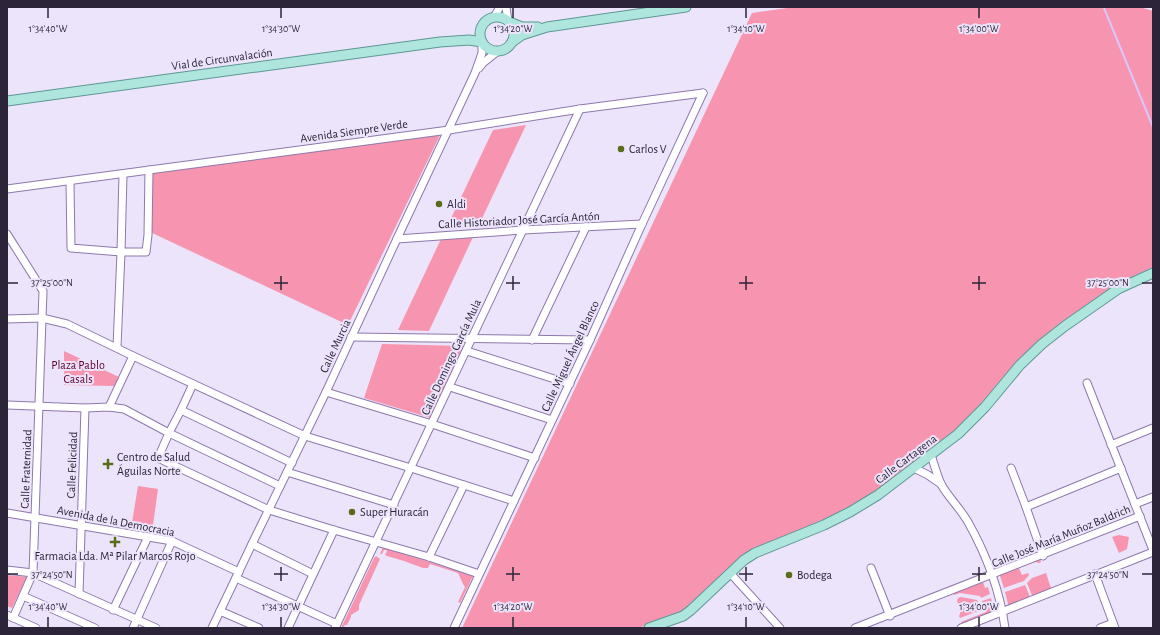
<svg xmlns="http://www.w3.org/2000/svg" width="1160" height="635" viewBox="0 0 1160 635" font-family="'Alegreya Sans',sans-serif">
<rect width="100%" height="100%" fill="#ece4fb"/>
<!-- green -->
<g fill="#f794af">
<path d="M795,7H1140L1153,11V267L1126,280L1103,293L1039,342L1019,360L978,407L958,429L879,490L852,507L796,532L766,544L740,558L715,583L692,605L676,615L656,623L637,628H462L752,13Z"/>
<path d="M526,125L478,227L446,229L493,130Z"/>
<path d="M440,135L348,325L150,232L152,173Z"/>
<path d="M473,237L429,331L398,330L441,239Z"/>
<path d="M382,344L463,346L431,418L364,398Z"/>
<path d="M64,351L119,377L114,386L64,385Z"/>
<path d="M138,486L158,489L152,532L131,529Z"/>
<path d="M1119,535L1129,537L1127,549L1119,553L1112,537Z"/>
<path d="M383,547L473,576L460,603L458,602L465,587L463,584L458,573L430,564L428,568H423L404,561L387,556L385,555L387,551L386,550H384L382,554H380Z"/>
<path d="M376,556L380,559L359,605V610L351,615V617L347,625H345L343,628H341L374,558Z"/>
<path d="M1040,557L1041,562L1039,563L1035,562L1019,568L1022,575L1028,573L1029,575L1024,581L1004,588L999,573Z"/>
<path d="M1046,573L1052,591L1033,598L1027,583L1032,578Z"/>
<path d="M7,575L27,577L12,608L7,606Z"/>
<path d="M982,579L985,588L988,587L990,594L981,598L980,596L960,593L954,595L953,591Z"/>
<path d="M1025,585L1031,599L1009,608L1005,592Z"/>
<path d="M961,597L977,600L981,610L960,618L959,616L961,611L957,601L958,598Z"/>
<path d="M991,598L995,613L963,626L961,622L986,612L982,601Z"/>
</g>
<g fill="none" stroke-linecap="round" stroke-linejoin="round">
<!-- stream -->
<path stroke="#dac6fb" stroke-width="2" d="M1104,8L1153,127"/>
<defs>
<g id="minor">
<path d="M506,7L508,21"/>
<path d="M494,17L500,7"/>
<path d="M479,68L483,63L498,51"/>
<path d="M70,181L71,248L121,252H146L148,235L149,170"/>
<path d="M7,189L449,130L580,109L703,93"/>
<path d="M7,234L43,291L33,573L13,618"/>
<path d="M397,239L523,230L642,224"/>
<path d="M7,319L42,318L67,324L133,356L305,436L411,468L514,501"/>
<path d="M351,337L590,340"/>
<path d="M532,340L586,227"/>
<path d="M117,347L121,252L123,174"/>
<path d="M467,351L570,384"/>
<path d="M1087,383L1153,550"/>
<path d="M450,387L552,420"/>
<path d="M326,392L432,424L535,458"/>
<path d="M7,405L85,408L109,407L124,409L169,433L158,458L269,510L334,530L429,557L479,574"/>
<path d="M109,407L133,356"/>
<path d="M181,410L193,384"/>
<path d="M1111,445L1153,428"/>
<path d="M931,455C934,464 937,475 941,484C948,497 960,508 968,522C986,554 1000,591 1005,628"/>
<path d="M914,468L928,475L941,484"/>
<path d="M1011,468L1026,507L1043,556"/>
<path d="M287,472L394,505"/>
<path d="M280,486L169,433L181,410L292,463"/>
<path d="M1135,504L1153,497"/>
<path d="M1026,507L1121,468"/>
<path d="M7,513L172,541L239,572"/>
<path d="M252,544L313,574"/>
<path d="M429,557L464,485"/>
<path d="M871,568L890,616"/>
<path d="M7,570L33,573L156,628"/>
<path d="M731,574L780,628"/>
<path d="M1095,574L1115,628"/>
<path d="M236,578L337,624"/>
<path d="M79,594L85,408"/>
<path d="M23,596L95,628"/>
<path d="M113,610L148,537"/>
<path d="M220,611L259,628"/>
<path d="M7,615L36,628"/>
<path d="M133,628L172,541"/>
<path d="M212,628L252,544L326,392L402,228L475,73L482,53V43"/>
<path d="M288,628L334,530"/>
<path d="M335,628L580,109"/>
<path d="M454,628L590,340L642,224L703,93"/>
<path d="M855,628L1140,516"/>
<path d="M961,628L1153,552"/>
<path d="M1100,628L1113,623"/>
</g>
<g id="major">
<circle cx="497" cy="34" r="17"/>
<path d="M509,22L522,27H538"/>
<path d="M512,42L522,35L547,27L686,7"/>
<path d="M7,101L440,42L469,40L482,42"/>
<path d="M649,628L683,616L691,610L744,560L755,553L824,525L850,512L878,495L958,434L985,407L1020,365L1042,344L1065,326L1118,289L1153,273"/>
</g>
</defs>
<!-- minor casing -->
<use href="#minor" stroke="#8d78ad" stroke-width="9"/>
<!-- major casing -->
<use href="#major" stroke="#5d9895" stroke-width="11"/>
<!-- minor -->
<use href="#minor" stroke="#fff" stroke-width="7"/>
<!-- major -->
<use href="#major" stroke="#aee6dd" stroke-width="9"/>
</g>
<!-- ticks -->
<path fill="none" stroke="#2c2439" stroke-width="1.5" d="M48,8V18M281,8V18M513,8V18M746,8V18M979,8V18M281,276V290M513,276V290M746,276V290M979,276V290M8,283H18M274,283H288M506,283H520M739,283H753M972,283H986M1142,283H1152M281,567V581M513,567V581M746,567V581M979,567V581M8,574H18M274,574H288M506,574H520M739,574H753M972,574H986M1142,574H1152M48,617V627M281,617V627M513,617V627M746,617V627M979,617V627"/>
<!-- markers -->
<g fill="#586c1a" stroke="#ece4fb" stroke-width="1.5">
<circle cx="621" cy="149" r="4"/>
<circle cx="439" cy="204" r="4"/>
<path d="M106 458h4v4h4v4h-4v4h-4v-4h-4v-4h4z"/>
<circle cx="352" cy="512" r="4"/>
<path d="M113 536h4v4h4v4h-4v4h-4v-4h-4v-4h4z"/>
<circle cx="789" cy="575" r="4"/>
</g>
<g text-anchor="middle" stroke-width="4" stroke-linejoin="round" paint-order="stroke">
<!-- street labels -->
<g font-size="12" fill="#2c2439" stroke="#ece4fb">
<text transform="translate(222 59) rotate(-8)" y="4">Vial de Circunvalación</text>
<text transform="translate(354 131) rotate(-8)" y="4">Avenida Siempre Verde</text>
<text transform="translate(519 220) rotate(-3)" y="4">Calle Historiador José García Antón</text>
<text transform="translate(335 346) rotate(-65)" y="4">Calle Murcia</text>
<text transform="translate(570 356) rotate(-65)" y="4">Calle Miguel Ángel Blanco</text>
<text transform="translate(451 357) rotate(-65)" y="4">Calle Domingo García Mula</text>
<text transform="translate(906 459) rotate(-37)" y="4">Calle Cartagena</text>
<text transform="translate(72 465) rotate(-88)" y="4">Calle Felicidad</text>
<text transform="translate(26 469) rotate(-88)" y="4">Calle Fraternidad</text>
<text transform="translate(116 521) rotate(11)" y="4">Avenida de la Democracia</text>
<text transform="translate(1061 536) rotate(-22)" y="4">Calle José María Muñoz Baldrich</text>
</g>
<!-- poi labels -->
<g font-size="12" fill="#2c2439" stroke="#ece4fb" text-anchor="start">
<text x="629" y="153">Carlos V</text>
<text x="447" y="208">Aldi</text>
<text x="117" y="461">Centro de Salud<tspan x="117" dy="14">Águilas Norte</tspan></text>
<text x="360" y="516">Super Huracán</text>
<text x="115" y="560" text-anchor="middle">Farmacia Lda. Mª Pilar Marcos Rojo</text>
<text x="797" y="579">Bodega</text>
</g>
<!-- park labels -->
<g font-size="12" fill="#5e002b" stroke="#ece4fb">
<text x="78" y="369">Plaza Pablo<tspan x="78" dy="14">Casals</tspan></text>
</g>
</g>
<g font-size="10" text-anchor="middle" fill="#2c2439" stroke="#ece4fb" stroke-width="4" stroke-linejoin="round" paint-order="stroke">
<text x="48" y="32">1°34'40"W</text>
<text x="281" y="32">1°34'30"W</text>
<text x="513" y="32">1°34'20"W</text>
<text x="746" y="32">1°34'10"W</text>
<text x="979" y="32">1°34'00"W</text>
<text x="52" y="286">37°25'00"N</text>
<text x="1108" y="286">37°25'00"N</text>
<text x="52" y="578">37°24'50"N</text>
<text x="1108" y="578">37°24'50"N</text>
<text x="48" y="610">1°34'40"W</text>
<text x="281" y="610">1°34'30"W</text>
<text x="513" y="610">1°34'20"W</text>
<text x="746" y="610">1°34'10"W</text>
<text x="979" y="610">1°34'00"W</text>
</g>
<!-- border -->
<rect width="1160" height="635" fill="none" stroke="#2c2439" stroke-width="16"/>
</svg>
